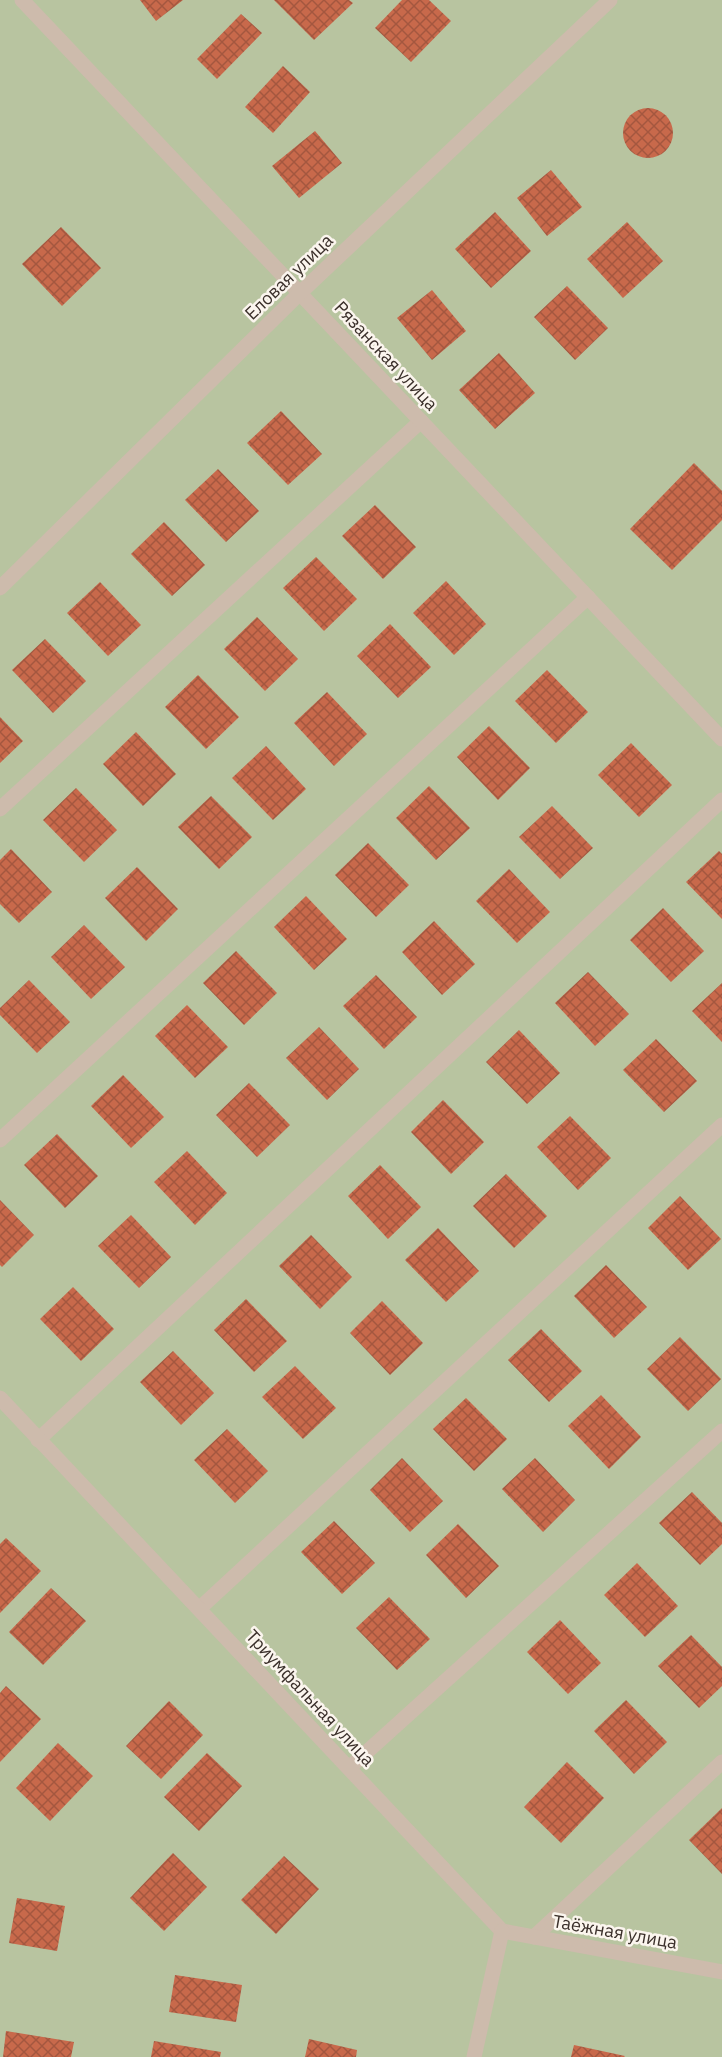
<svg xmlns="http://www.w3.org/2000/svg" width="722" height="2057" viewBox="0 0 722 2057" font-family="'IBM Plex Sans',sans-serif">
<defs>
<pattern id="building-cross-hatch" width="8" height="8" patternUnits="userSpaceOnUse" patternTransform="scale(1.5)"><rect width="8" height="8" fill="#c8694b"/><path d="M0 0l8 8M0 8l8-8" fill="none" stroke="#a4573f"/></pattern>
</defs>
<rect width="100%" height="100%" fill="#f4ebe1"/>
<!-- grass -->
<rect fill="#b8c4a0" x="0" y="0" width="722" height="2057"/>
<!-- building -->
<g fill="url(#building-cross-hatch)">
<path d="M140,0H183L156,21Z"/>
<path d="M274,0H349L353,3L314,40Z"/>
<path d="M402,0H429L451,21L411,62L375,28Z"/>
<path d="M241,14L262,33L217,79L197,59Z"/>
<path d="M283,66L310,92L273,133L245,107Z"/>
<circle cx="648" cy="133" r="25"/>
<path d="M315,131L342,163L299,198L272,166Z"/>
<path d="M551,170L582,207L547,236L517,198Z"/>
<path d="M495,212L531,251L491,288L455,249Z"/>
<path d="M627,222L663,261L623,298L587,259Z"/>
<path d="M61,227L101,268L62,306L22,264Z"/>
<path d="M567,286L608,328L575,360L534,317Z"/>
<path d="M432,290L466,331L432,360L397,318Z"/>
<path d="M499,353L535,393L495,429L459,390Z"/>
<path d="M281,411L322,454L288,485L247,443Z"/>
<path d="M694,463L722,491V520L672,570L630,529Z"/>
<path d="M218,469L259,511L226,542L185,500Z"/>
<path d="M375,505L416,547L383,579L342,536Z"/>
<path d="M164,522L205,565L172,596L131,554Z"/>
<path d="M316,557L357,599L324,631L283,588Z"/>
<path d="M446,581L486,624L454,655L413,613Z"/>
<path d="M100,582L141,625L108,656L67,613Z"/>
<path d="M257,617L298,659L265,691L224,649Z"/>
<path d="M390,624L431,667L398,698L357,656Z"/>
<path d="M45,639L86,681L53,713L12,670Z"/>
<path d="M547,670L588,712L556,743L515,701Z"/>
<path d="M198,675L239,717L206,749L165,707Z"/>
<path d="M327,692L367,734L334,766L294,723Z"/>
<path d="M0,717L23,741L0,763Z"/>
<path d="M489,726L530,768L498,800L457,757Z"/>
<path d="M136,732L176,774L143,806L103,764Z"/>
<path d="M631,743L672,785L639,817L598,775Z"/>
<path d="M266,746L306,789L273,820L232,778Z"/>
<path d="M429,786L470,828L436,860L396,818Z"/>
<path d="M76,788L117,830L84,862L43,820Z"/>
<path d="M211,796L252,837L219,869L178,827Z"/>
<path d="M552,806L593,848L560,879L519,837Z"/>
<path d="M368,843L409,885L376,917L335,875Z"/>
<path d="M11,849L52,892L19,923L0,904V860Z"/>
<path d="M719,851L722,854V919L686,882Z"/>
<path d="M137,867L178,909L146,941L105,898Z"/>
<path d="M509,869L550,912L517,943L476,901Z"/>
<path d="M306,896L347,939L314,970L274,927Z"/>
<path d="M663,908L704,951L671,982L630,940Z"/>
<path d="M434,921L475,964L442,995L402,952Z"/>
<path d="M84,925L125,967L91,999L51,957Z"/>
<path d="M236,951L277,993L244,1025L203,983Z"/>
<path d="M588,972L629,1014L595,1046L555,1003Z"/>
<path d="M376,975L417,1017L384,1049L343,1006Z"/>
<path d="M29,980L70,1022L37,1053L0,1015V1008Z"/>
<path d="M722,983V1042L692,1011Z"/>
<path d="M187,1005L228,1047L195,1078L155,1036Z"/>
<path d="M319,1027L359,1069L327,1100L286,1058Z"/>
<path d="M519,1030L560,1073L527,1104L486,1062Z"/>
<path d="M656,1039L697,1081L664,1112L623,1070Z"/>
<path d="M123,1075L164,1117L131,1148L91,1106Z"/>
<path d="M249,1083L290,1125L257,1157L216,1115Z"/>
<path d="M443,1100L484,1142L451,1174L411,1132Z"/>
<path d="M570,1116L611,1158L578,1190L537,1147Z"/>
<path d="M57,1134L98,1176L65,1208L24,1165Z"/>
<path d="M187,1151L227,1193L195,1225L154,1182Z"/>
<path d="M380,1165L421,1207L388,1239L348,1196Z"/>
<path d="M506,1174L547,1216L514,1248L473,1206Z"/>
<path d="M680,1196L721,1239L688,1270L648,1228Z"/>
<path d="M0,1200L34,1235L2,1267L0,1265Z"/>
<path d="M131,1215L171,1257L139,1288L98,1246Z"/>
<path d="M438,1228L479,1271L446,1302L405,1260Z"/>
<path d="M311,1235L352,1277L320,1309L279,1266Z"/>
<path d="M606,1265L647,1307L614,1338L574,1296Z"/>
<path d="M73,1287L114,1329L81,1361L40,1319Z"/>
<path d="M246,1299L287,1341L254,1372L214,1330Z"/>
<path d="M382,1301L423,1343L390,1375L350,1333Z"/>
<path d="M541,1329L582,1371L549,1402L508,1360Z"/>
<path d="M680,1337L721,1379L688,1411L647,1369Z"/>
<path d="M173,1351L214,1393L181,1425L140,1382Z"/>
<path d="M295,1366L336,1408L303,1439L262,1397Z"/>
<path d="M601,1395L641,1437L609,1469L568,1426Z"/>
<path d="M466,1398L507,1439L474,1471L433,1429Z"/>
<path d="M227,1429L268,1471L235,1503L194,1460Z"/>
<path d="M402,1458L443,1501L410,1532L370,1490Z"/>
<path d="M535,1458L575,1500L543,1532L502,1489Z"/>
<path d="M692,1492L722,1523V1544L700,1565L659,1523Z"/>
<path d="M334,1521L375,1563L342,1594L301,1552Z"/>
<path d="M458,1524L499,1566L466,1598L426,1555Z"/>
<path d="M6,1538L41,1571L0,1613V1544Z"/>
<path d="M637,1563L678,1606L645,1637L604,1595Z"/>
<path d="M51,1588L86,1621L43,1665L9,1632Z"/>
<path d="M389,1597L430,1639L397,1670L356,1628Z"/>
<path d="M560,1620L601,1663L568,1694L527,1652Z"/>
<path d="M691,1635L722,1667V1686L699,1708L658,1666Z"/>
<path d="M6,1686L41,1719L0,1762V1693Z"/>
<path d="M626,1700L667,1742L634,1774L594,1731Z"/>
<path d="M169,1701L203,1735L161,1779L126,1746Z"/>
<path d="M58,1743L93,1776L50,1821L16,1788Z"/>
<path d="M207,1753L242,1786L199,1831L164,1797Z"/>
<path d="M567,1762L604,1798L561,1843L524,1807Z"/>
<path d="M722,1808V1874L689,1840Z"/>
<path d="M173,1853L207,1887L164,1931L130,1898Z"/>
<path d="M284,1856L319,1889L276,1934L241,1900Z"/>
<path d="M17,1898L65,1906L57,1951L9,1943Z"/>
<path d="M175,1975L242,1985L236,2022L169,2012Z"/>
<path d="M6,2031L74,2042L71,2057H3Z"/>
<path d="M309,2039L357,2050L356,2057H305Z"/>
<path d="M154,2041L221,2052L220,2057H151Z"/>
<path d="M574,2045L625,2056L624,2057H571Z"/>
</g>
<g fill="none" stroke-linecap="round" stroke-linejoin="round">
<!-- lane -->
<g stroke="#cdbbac" stroke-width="15">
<path d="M0,809L421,421"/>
<path d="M0,1140L588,597"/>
<path d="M38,1440L722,800"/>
<path d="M200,1608L722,1125"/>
<path d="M349,1768L722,1431"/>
<path d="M534,1937L722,1762"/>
</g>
<!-- street -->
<g stroke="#cdbbac" stroke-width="15">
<path d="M22,0L722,739"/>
<path d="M0,588L300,293L610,0"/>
<path d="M0,1398L502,1931"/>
<path d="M502,1931L722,1972"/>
<path d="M474,2057L502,1931"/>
</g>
</g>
<g text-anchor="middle" stroke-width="5" stroke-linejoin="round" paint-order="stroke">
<!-- street labels -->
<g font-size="18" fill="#3b302b" stroke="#fbf5ee">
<text transform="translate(289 277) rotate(-44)" y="6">Еловая улица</text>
<text transform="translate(386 356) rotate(47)" y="6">Рязанская улица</text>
<text transform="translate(310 1698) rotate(47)" y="6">Триумфальная улица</text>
<text transform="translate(615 1932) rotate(10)" y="6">Таёжная улица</text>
</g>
</g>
</svg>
